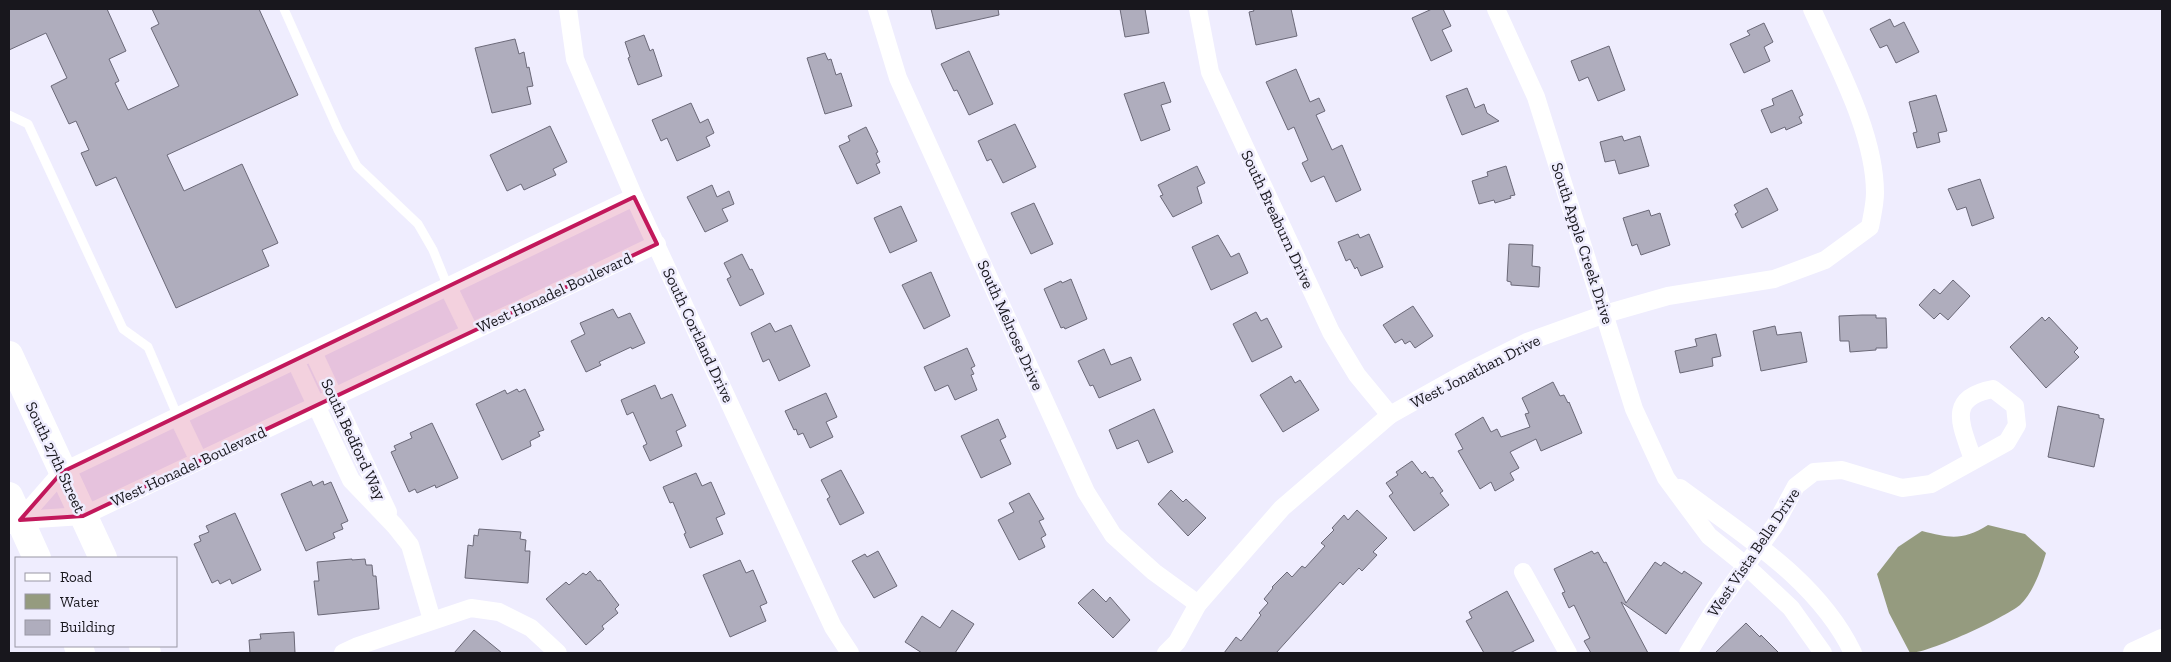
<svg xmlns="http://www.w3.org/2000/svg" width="2171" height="662" viewBox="0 0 2171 662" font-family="'Zilla Slab',serif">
<rect width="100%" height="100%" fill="#efedfe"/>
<!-- water -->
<path fill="#959b7f" d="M1988,525L2025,534L2046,553C2041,570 2033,593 2020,605C2004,618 1929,653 1910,653L1889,613L1877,574L1898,547L1922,531C1950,538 1962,541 1988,525Z"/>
<!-- building -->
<g fill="#afadbd" stroke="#6b6978">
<path d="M9,9H107L126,51L109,59L119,81L115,83L128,110L179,86L151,28L159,24L152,9H259L298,95L167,155L184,191L242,164L278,243L262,250L269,266L176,308L116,177L96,186L81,153L89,150L76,121L69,124L51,86L67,78L46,33L9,50Z"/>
<path d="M931,9H998L999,15L936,29Z"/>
<path d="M1120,9H1145L1149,33L1125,37Z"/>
<path d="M1253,9H1291L1297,36L1256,45L1249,12L1254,11Z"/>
<path d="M1432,9H1443L1451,26L1442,30L1452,51L1431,61L1412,18Z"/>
<path d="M1890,19L1894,27L1904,22L1919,52L1896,63L1887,45L1880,48L1870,29Z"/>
<path d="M1764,23L1773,42L1764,47L1770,61L1744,73L1730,44L1750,35L1747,31Z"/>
<path d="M644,35L650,51L653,49L662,76L638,85L628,58L630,57L625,42Z"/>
<path d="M515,39L519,54L524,52L527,68L529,67L533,86L527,87L531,104L492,113L475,48Z"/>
<path d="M1609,46L1625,90L1598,101L1588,77L1579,81L1571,61Z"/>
<path d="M969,51L993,104L969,115L957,90L954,91L941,64Z"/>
<path d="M825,53L828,60L831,59L836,75L841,73L852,106L825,114L807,58Z"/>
<path d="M1296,69L1310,102L1319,98L1325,111L1316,115L1332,150L1342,145L1361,190L1336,202L1324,176L1311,182L1302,163L1308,160L1294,127L1288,130L1266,82Z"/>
<path d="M1164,82L1171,102L1161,105L1170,130L1141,141L1124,94Z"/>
<path d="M1467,88L1475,108L1484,104L1487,113L1499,121L1462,135L1446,96Z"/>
<path d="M1792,90L1803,115L1799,117L1802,123L1786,130L1785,127L1771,133L1761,110L1774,105L1772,99Z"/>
<path d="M1936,95L1947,131L1938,133L1940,142L1917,148L1913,133L1917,132L1909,102Z"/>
<path d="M691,103L700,123L708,119L714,133L706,137L710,146L677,161L667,138L661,141L652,120Z"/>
<path d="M1015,124L1036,167L1003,183L991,159L987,161L978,141Z"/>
<path d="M550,126L567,162L553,169L556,175L524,190L521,184L507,191L490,155Z"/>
<path d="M866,127L878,152L876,153L880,162L876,164L880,173L857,184L839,146L850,141L848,136Z"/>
<path d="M1622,136L1624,141L1640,136L1649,166L1619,174L1615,160L1605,162L1600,142Z"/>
<path d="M1197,166L1205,183L1197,187L1202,203L1173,217L1160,196L1163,195L1158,185Z"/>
<path d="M1506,166L1515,195L1510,196L1511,198L1495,203L1494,200L1479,204L1472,181L1488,176L1487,172Z"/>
<path d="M1980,179L1994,218L1972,226L1966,207L1957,210L1948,189Z"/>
<path d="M712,185L717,197L729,191L734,204L722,209L728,221L705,232L687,197Z"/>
<path d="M1767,188L1778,210L1742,228L1735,214L1738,212L1734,205Z"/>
<path d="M1034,203L1053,244L1031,254L1011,213Z"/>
<path d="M901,206L917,241L890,253L874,218Z"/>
<path d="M1649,210L1651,216L1660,213L1670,245L1641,255L1637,244L1632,246L1623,218Z"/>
<path d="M1358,234L1360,238L1369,234L1383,267L1361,276L1357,267L1355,269L1350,259L1346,261L1338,242Z"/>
<path d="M1218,235L1231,257L1239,253L1248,273L1211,290L1192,247Z"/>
<path d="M1509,244L1533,245L1532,266L1540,267L1539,287L1511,285V282L1507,281Z"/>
<path d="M742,254L750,270L752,269L764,294L740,306L727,279L731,277L724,263Z"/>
<path d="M931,272L950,316L924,329L902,285Z"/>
<path d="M1071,279L1087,319L1065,329L1064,327L1061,328L1044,289L1061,281L1062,283Z"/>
<path d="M1953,280L1970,296L1948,320L1940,313L1934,319L1919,305L1934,289L1940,294Z"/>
<path d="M1413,306L1433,336L1415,348L1410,341L1405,344L1402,339L1395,343L1383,325Z"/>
<path d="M613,309L618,318L630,313L645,343L632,349L631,347L599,362L601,365L586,372L571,341L585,334L580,323Z"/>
<path d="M1256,312L1261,321L1267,318L1282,347L1252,362L1233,324Z"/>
<path d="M1862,315H1876V318H1886L1887,348H1876V350L1850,352L1849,341H1840L1839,316Z"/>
<path d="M2042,317L2045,321L2049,317L2078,348L2074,352L2079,357L2046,388L2010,347Z"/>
<path d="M770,323L775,332L791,325L810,366L779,381L769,359L763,362L751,333Z"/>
<path d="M1775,326L1777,335L1801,332L1807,362L1761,371L1753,331Z"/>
<path d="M1716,334L1721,356L1712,358L1713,366L1680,373L1675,351L1697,346L1695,339Z"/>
<path d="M967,348L975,366L971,368L974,374L971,375L977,390L955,400L948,385L935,391L924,367Z"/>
<path d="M1104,349L1111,365L1131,357L1141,380L1099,398L1093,385L1090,386L1078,361Z"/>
<path d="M1291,376L1295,383L1300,380L1319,410L1283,432L1260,395Z"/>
<path d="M1553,382L1560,396L1564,395L1568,403L1569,402L1582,433L1541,451L1536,439L1510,452L1519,468L1510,473L1514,480L1495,491L1491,482L1480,489L1458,451L1463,449L1455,434L1483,417L1491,432L1497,429L1501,437L1530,427L1525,414L1529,413L1522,398Z"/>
<path d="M655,385L661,399L672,394L686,426L676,431L682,446L650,461L643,446L647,444L633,412L627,415L621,400Z"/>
<path d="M517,389L519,392L525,389L544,430L538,432L540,436L530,441L531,446L502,460L476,404L505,390L507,394Z"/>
<path d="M826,393L837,417L826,422L833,437L810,448L803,433L798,435L796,429L794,430L785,411Z"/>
<path d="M2058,406L2099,415V418L2104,419L2094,467L2048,457Z"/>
<path d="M1154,409L1173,452L1148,463L1138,440L1117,449L1109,430Z"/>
<path d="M998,419L1006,437L1000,440L1011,464L981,478L961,436Z"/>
<path d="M432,423L458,478L436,488L435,485L417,493L415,489L409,492L391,452L396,450L394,446L412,438L410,433Z"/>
<path d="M1412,461L1422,474L1425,471L1430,478L1433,477L1443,491L1440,493L1449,505L1414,531L1389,496L1393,493L1386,483L1398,475L1396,472Z"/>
<path d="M841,470L864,513L840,525L827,499L830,497L821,480Z"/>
<path d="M696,473L702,486L711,482L725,514L716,518L723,534L690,548L684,534L686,533L673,502L670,503L663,487Z"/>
<path d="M311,481L313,486L323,481L324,485L331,482L348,521L341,524L343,529L333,533L335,538L306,551L281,494Z"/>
<path d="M1171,490L1183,502L1186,499L1206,518L1188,536L1158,504Z"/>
<path d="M1029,493L1044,519L1039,521L1046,535L1041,538L1045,547L1019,560L998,520L1014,512L1009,503Z"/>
<path d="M1357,510L1387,538L1373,552L1377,555L1362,571L1359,568L1343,585L1340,582L1276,653H1224L1236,637L1241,641L1261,615L1259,613L1268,603L1264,599L1273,588L1272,587L1287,572L1292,577L1302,566L1305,568L1325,546L1321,543L1334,530L1332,528L1344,515L1348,520Z"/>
<path d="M235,513L261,570L232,584L230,579L220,584L218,580L212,583L194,544L201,541L199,536L209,532L206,526Z"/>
<path d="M479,529L521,532L520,539L526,540L525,551H530L528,583L465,578L468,545L473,546L474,535L478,536Z"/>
<path d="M878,551L897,586L874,598L852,561L865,554L867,557Z"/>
<path d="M1592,551L1594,554L1598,552L1604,563L1606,562L1626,603L1655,562L1661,566L1664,562L1682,574L1684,571L1702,583L1666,634L1621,602L1648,653H1591L1584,641L1590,638L1574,605L1569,608L1562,593L1565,592L1554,569Z"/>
<path d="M352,559V560L365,559L366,565H372L373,576H376L379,609L318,615L314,581H319L317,562Z"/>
<path d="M740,560L746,573L753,570L767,603L760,606L766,621L730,637L703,575Z"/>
<path d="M590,571L598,581L600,580L619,605L615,609L618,613L602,626L604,629L586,645L546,599L566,582L569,585L583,573L586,575Z"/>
<path d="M1093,589L1106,602L1110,597L1130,620L1113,638L1078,603Z"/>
<path d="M1507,591L1534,641L1510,653H1484L1466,621L1472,618L1469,612Z"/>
<path d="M952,610L974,624L955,653H922L905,642L922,616L940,628Z"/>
<path d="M1746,623L1760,637L1761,635L1779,653H1715Z"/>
<path d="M474,630L502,653H454Z"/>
<path d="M294,632L295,653H250L249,640L261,639L260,634Z"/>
</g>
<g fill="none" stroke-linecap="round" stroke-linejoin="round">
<!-- service -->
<g stroke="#fff" stroke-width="9">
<path d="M284,9L338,130L357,166L418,224L433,250L448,287"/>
<path d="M9,115L28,124L123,329L148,347L178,417"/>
</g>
<!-- minor -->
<g stroke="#fff" stroke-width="18">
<path d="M568,9L575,59L634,197L833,627L850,653"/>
<path d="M877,9L898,78L1086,492L1113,535L1154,572L1198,604"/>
<path d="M1198,9L1210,72L1331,332L1357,375L1390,415"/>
<path d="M1496,9L1536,97L1634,409L1666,478L1709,536L1745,565L1791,608L1823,653"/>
<path d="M448,287L470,332"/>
<path d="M313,352L388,512"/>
<path d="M295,360L351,480L395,526L410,545L432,620"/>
<path d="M178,417L199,461"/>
<path d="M1680,488C1743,535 1818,580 1853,653"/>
<path d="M20,520L62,472L634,197"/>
<path d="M11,525L20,520L83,516L657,244"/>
<path d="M1523,572L1568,653"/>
<path d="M343,653L358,646L471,608L499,612L531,628L558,653"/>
<path d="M1166,653L1177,642L1198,604L1282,508L1390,415L1463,374L1527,342L1605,314L1668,296L1774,279L1825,260L1870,227C1872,216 1875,204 1875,193C1875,133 1836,63 1812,9"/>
<path d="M1688,653L1716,607L1775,525L1796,486L1814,472L1842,470L1902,488L1931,484L2007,442L2017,425L2015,406L1993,389C1945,398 1962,426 1973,460"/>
</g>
<!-- tertiary -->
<path stroke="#fff" stroke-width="22" d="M2134,653L2162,640"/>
<!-- primary -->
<g stroke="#fff" stroke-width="28">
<path d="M9,355L103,558"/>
<path d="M9,496L37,558"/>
<path d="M78,646L81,653"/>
<path d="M143,646L147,653"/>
</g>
</g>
<!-- marked area -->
<path fill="#c2185b" fill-opacity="0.2" stroke="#c2185b" stroke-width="4" stroke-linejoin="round" d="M634,197L657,244L83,516L20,520L62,472Z"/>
<g text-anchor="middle" stroke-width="5" stroke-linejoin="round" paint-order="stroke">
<!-- street labels -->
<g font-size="16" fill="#18171d" stroke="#efedfe">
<text transform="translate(1278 219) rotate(65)" y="6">South Breaburn Drive</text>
<text transform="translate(1583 243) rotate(72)" y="6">South Apple Creek Drive</text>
<text transform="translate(554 292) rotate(-25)" y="6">West Honadel Boulevard</text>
<text transform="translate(1011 325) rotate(66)" y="6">South Melrose Drive</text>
<text transform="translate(699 335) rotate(65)" y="6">South Cortland Drive</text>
<text transform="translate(1475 371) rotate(-27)" y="6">West Jonathan Drive</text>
<text transform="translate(354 439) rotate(65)" y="6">South Bedford Way</text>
<text transform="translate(56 457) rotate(65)" y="6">South 27th Street</text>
<text transform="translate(188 466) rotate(-25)" y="6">West Honadel Boulevard</text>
<text transform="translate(1753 552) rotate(-56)" y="6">West Vista Bella Drive</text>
</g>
</g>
<!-- border -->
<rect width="2171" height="662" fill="none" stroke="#18171d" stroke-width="20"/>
<!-- legend -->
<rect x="15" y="557" width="162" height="90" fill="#efedfe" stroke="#9997a4"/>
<rect x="25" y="573" width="25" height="8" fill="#ffffff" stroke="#9997a4"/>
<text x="60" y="582" font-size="15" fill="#18171d">Road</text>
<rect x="25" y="594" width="25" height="15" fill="#959b7f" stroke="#9997a4"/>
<text x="60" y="607" font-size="15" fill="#18171d">Water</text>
<rect x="25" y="620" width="25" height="15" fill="#afadbd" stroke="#9997a4"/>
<text x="60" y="632" font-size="15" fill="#18171d">Building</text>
</svg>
